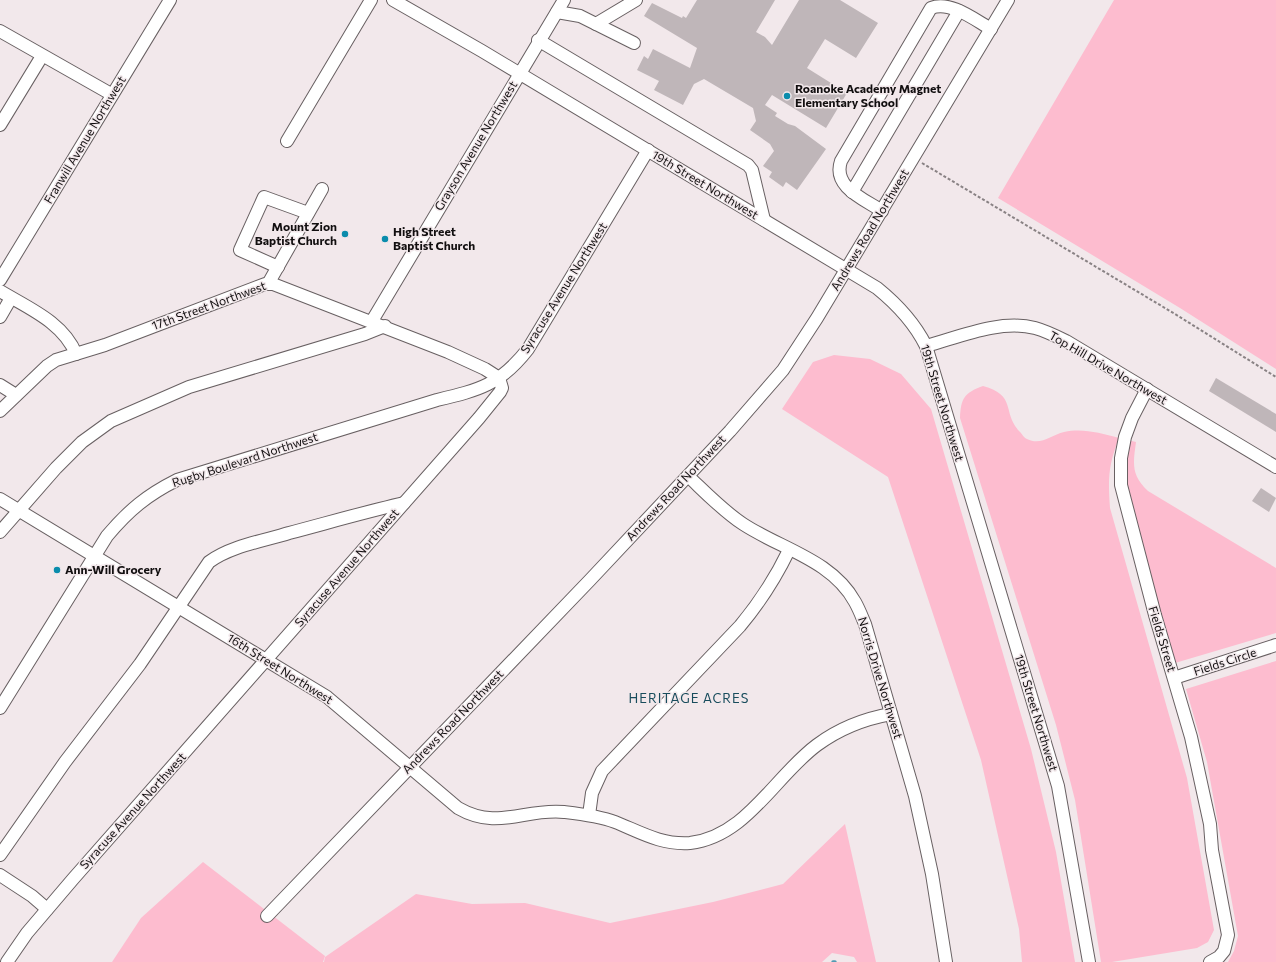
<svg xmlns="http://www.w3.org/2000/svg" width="1276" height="962" viewBox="0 0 1276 962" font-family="Commissioner,sans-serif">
<rect width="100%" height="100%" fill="#f2e8eb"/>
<!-- green -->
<g fill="#fdbccf">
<path d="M1114,0H1276V369L1180,308L998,198Z"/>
<path d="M834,355L870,359L901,374L931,409L1031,749L1056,852L1075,962H1022L1019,929L981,760L888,477L782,409L813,362Z"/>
<path d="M983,386C1018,396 1001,412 1020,432C1022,434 1024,438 1027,439C1041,446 1051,435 1064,432C1083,428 1100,433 1119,438C1108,466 1108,479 1110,508L1187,778L1214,930L1208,942L1197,948L1112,962H1101L1075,800L1056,725L960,418C961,398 964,393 983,386Z"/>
<path d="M1128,440L1136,442C1133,464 1131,475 1148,491L1276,568V633L1175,663L1124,486Z"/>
<path d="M1276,661V962H1228L1234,951L1238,936L1207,762L1186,689Z"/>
<path d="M845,824L876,962H857L854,957L832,953L822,962H324L325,957L416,894L472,904L525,903L610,923L713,902L783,884Z"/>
<path d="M203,862L325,956L323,962H112L141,918Z"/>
</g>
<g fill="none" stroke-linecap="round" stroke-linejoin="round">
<!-- stream -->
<path stroke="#519ab2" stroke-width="3.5" d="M833,962H835"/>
</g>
<!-- building -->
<g fill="#bfb6b9">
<path d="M697,0H775L756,32L765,37L772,45L799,0H840L878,23L856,58L825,39L807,68L847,93L826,128L772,95L765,105L777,113L775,116L788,124L795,126L826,149L797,190L786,182L783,187L769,177L772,172L763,166L774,151L770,144L750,130L756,121L753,108L704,79L694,84L683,105L654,90L659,81L637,70L644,56L648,59L653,49L690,68L697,48L644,16L652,3L682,18L683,16L686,18Z"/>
<path d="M1216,378L1276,414V432L1209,391Z"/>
<path d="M1261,488L1276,498L1269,512L1252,501Z"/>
</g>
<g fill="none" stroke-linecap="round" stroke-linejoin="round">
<defs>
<g id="minor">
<path d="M393,0L482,51L877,288C898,305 914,322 926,346L1058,786L1089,962"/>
<path d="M557,12L580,16L634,43"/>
<path d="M596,24L636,0"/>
<path d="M0,31L111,94"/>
<path d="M538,40L748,165L752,170L764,220"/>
<path d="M0,125L42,56"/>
<path d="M287,141L371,0"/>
<path d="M852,192L959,11"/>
<path d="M882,211C864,199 832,187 841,161L931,8C950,0 975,20 991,29"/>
<path d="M278,267L240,250L264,197L308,213"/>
<path d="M0,280L170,0"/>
<path d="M268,284L322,189"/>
<path d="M0,291C28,308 63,322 76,354"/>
<path d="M0,317L11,298"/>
<path d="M372,321L564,0"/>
<path d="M926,346C959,337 1000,319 1035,328C1046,331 1056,336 1066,341L1276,467"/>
<path d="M0,385L16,395"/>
<path d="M1147,389L1132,418L1125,437L1121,458V485L1155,615L1191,737L1210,824L1212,850L1228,935L1224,951L1219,957L1210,962"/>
<path d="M0,411L47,366L56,360L105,345L265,284H273L448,352L485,369L499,378"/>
<path d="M688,476C705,492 723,511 743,524C781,549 832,560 855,602C859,609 862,617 865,624L915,796L932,874L946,962"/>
<path d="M0,499L327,697L458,808C498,831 524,808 564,812C581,814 599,816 615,822C640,832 661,845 690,843C746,837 775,776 817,745C840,728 863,719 891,714"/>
<path d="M0,532L56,468L82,442L111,421L189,387L365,334L385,326"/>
<path d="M1174,678L1276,645"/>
<path d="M0,708L107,536C129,510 147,495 177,480L437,400C479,390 500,385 528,349L648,150"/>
<path d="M589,815L592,793L602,771L740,626C761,601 775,579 789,550"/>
<path d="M0,855L65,762L140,664L209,562C231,546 263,541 289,533C327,523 365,512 404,503"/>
<path d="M0,875L32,896L47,909"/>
<path d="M267,916L590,580L730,431L783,370L817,318L1008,0"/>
<path d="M7,962L27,933L73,879L479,418L500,392L502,388L499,378"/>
</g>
</defs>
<!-- minor casing -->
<use href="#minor" stroke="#686062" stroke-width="14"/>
<!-- path -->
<path stroke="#898284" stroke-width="2" stroke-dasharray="3 2" stroke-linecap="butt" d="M922,163L1175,314L1276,377"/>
<!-- minor -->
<use href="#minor" stroke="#fff" stroke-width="12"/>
</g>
<!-- markers -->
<g fill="#0a8cac" stroke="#f2e8eb" stroke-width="1.5">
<circle cx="787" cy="96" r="4"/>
<circle cx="345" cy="234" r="4"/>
<circle cx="385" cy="239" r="4"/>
<circle cx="57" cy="570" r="4"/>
</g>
<g text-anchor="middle" stroke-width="3" stroke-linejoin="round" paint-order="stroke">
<!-- poi labels -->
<g font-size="12" font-weight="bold" fill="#120f10" stroke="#f2e8eb" text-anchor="start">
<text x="795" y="93">Roanoke Academy Magnet<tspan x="795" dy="14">Elementary School</tspan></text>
<text x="337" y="231" text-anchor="end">Mount Zion<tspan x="337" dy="14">Baptist Church</tspan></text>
<text x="393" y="236">High Street<tspan x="393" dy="14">Baptist Church</tspan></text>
<text x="65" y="574">Ann-Will Grocery</text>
</g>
<!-- street labels -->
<g font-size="12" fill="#120f10" stroke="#f2e8eb">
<text transform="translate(85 140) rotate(-59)" y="4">Franwill Avenue Northwest</text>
<text transform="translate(476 146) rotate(-59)" y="4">Grayson Avenue Northwest</text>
<text transform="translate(705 185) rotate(31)" y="4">19th Street Northwest</text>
<text transform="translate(870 230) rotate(-59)" y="4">Andrews Road Northwest</text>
<text transform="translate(564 288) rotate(-58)" y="4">Syracuse Avenue Northwest</text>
<text transform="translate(209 306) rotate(-20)" y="4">17th Street Northwest</text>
<text transform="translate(1108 368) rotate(30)" y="4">Top Hill Drive Northwest</text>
<text transform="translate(942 403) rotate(73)" y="4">19th Street Northwest</text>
<text transform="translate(245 460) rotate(-18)" y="4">Rugby Boulevard Northwest</text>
<text transform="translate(676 488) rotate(-47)" y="4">Andrews Road Northwest</text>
<text transform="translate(347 568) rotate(-49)" y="4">Syracuse Avenue Northwest</text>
<text transform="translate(1162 639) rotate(73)" y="4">Fields Street</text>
<text transform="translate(1225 662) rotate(-18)" y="4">Fields Circle</text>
<text transform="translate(280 669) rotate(32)" y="4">16th Street Northwest</text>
<text transform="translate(880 678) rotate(73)" y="4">Norris Drive Northwest</text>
<text transform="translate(1036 713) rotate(73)" y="4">19th Street Northwest</text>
<text transform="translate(453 722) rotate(-46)" y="4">Andrews Road Northwest</text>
<text transform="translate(133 811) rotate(-48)" y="4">Syracuse Avenue Northwest</text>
</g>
<!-- neighbourhood labels -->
<g font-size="13" letter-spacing="1" fill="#184c5c" stroke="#f2e8eb">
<text x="689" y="703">HERITAGE ACRES</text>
</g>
</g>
</svg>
